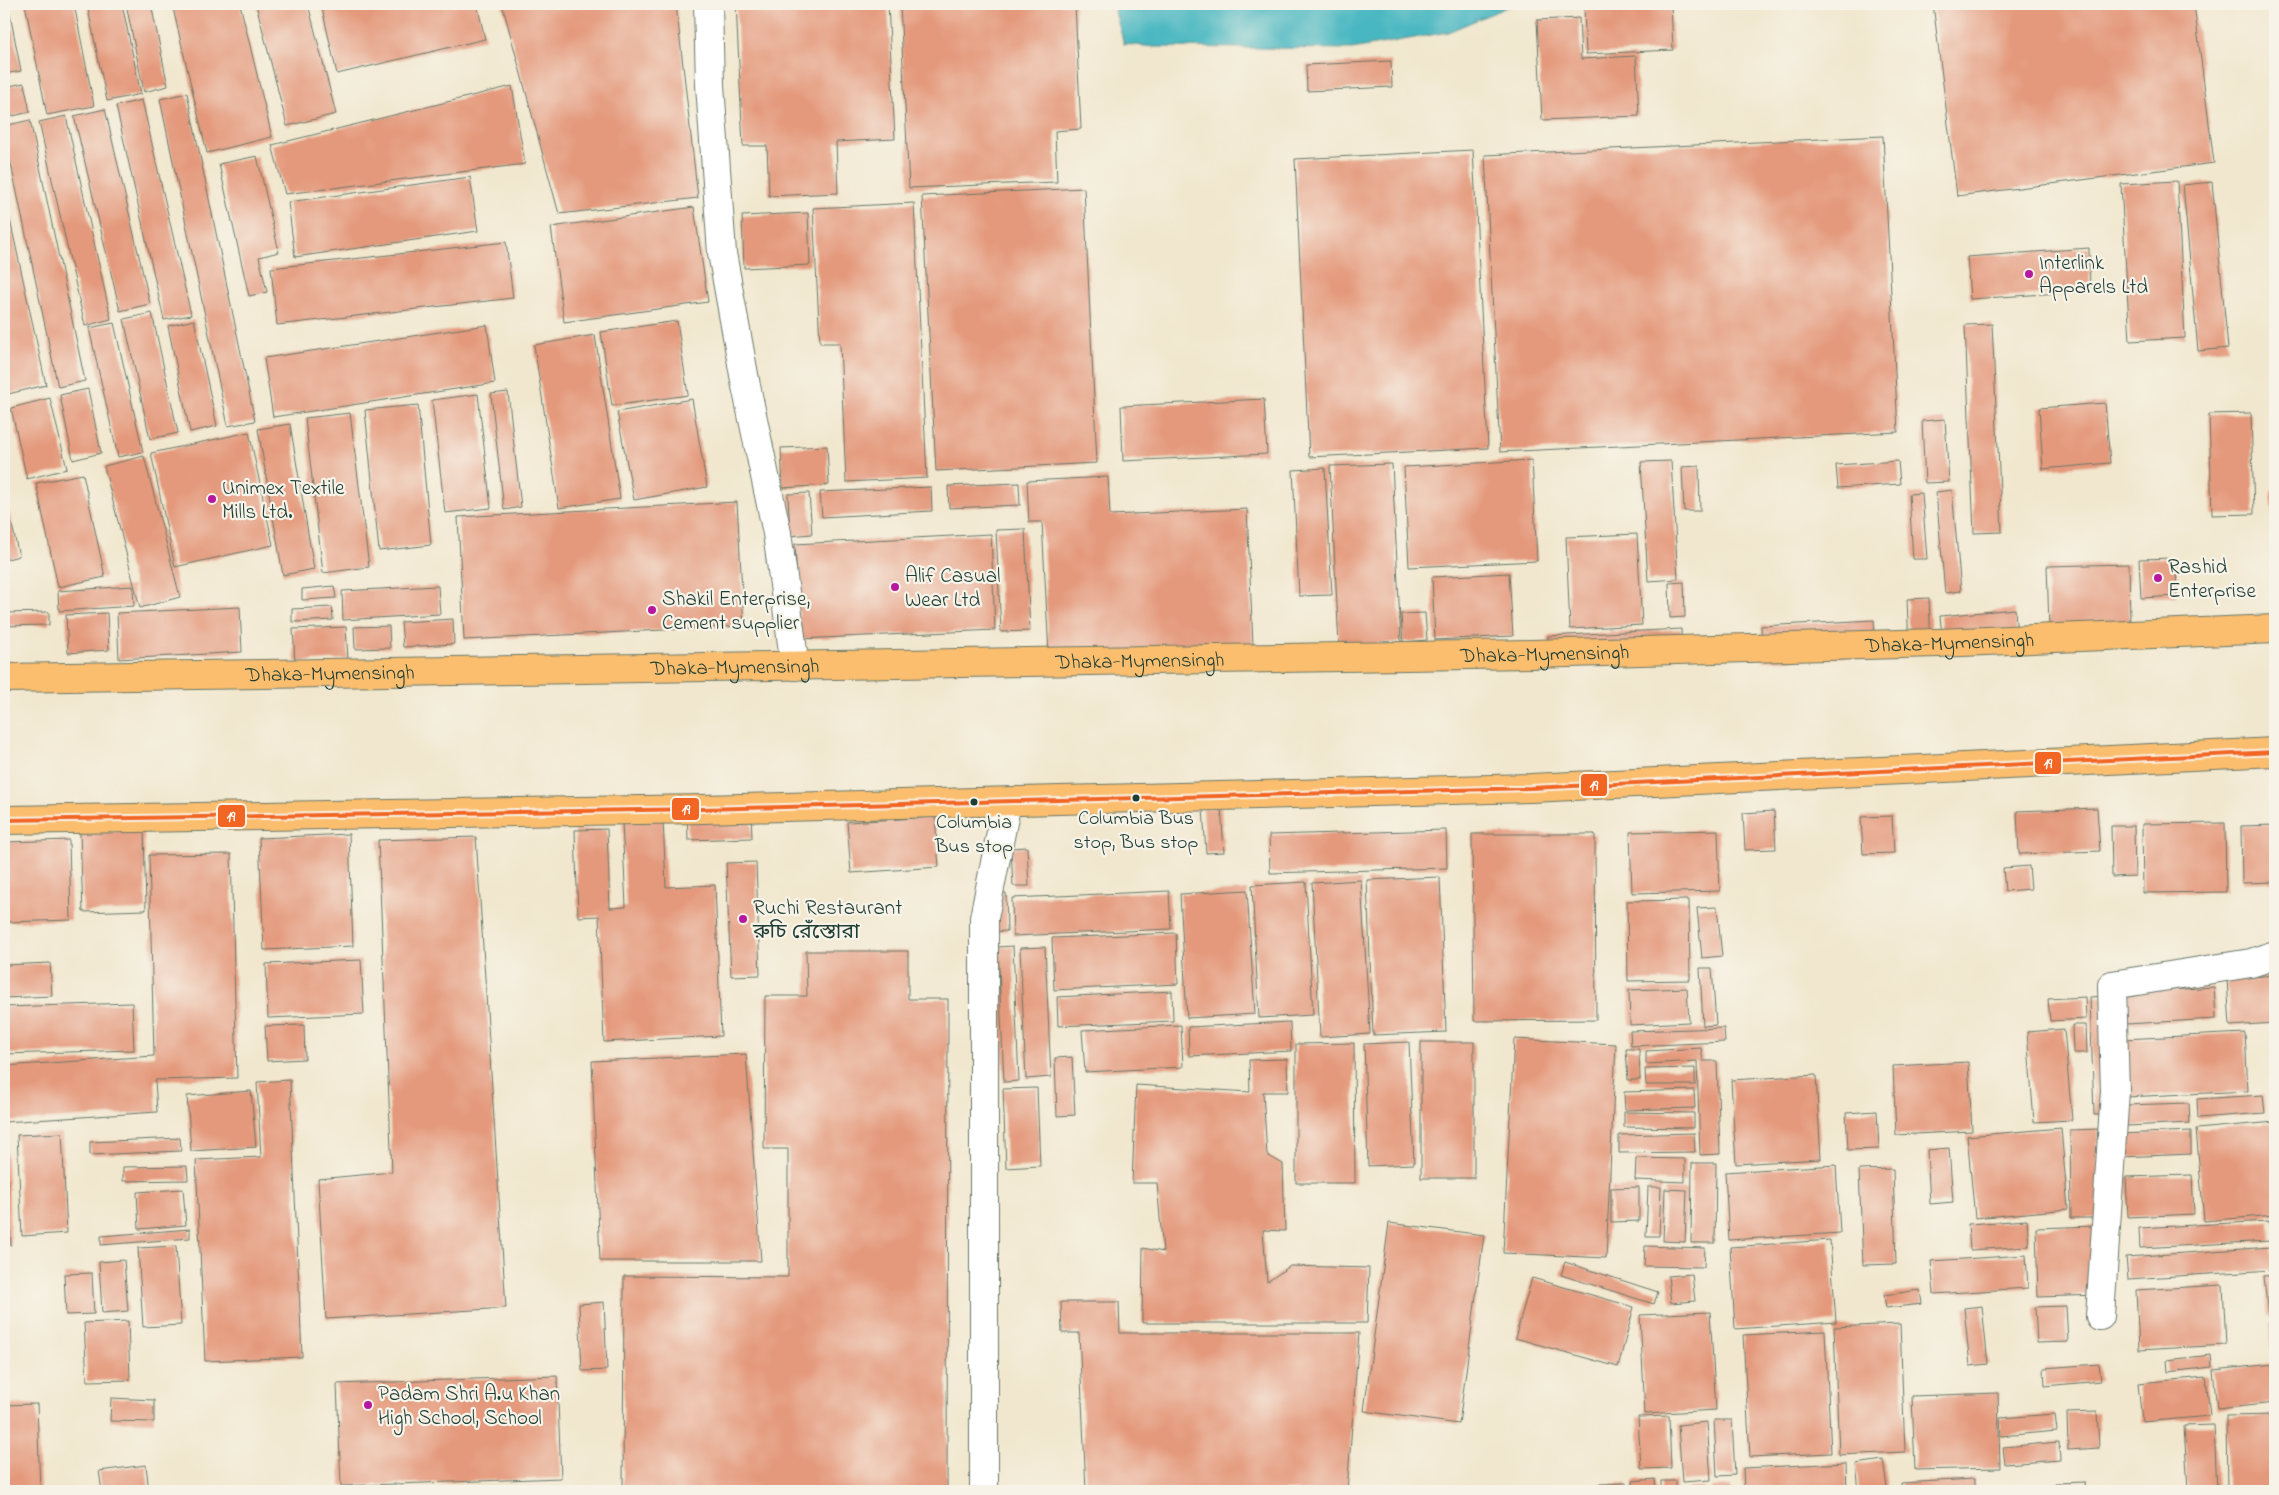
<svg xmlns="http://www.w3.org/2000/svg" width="2279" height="1495" viewBox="0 0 2279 1495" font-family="'Indie Flower','Noto Sans Bengali',sans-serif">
<rect width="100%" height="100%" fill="#f7f3e8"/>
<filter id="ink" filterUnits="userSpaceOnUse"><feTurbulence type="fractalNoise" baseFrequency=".02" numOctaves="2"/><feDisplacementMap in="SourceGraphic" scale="10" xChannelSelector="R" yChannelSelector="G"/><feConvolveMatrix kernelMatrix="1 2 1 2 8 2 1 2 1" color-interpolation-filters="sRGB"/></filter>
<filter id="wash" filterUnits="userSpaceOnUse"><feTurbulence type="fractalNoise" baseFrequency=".0096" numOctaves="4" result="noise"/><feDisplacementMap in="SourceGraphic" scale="20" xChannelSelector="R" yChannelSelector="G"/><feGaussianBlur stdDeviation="1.12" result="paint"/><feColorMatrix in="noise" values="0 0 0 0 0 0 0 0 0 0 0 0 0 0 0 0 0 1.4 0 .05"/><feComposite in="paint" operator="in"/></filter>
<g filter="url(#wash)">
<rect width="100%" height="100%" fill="#f1e7ce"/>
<!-- water -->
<path fill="#48b7c1" stroke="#347a7a" d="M1113,4H1514L1448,32L1352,49L1154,47L1124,44Z"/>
<g id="blocks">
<!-- building -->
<g fill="#e4997c">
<path d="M4,4H8L21,71L4,74Z"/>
<path d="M25,4H74L94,106L47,115Z"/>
<path d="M87,4H122L141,94L107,101Z"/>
<path d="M126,4H151L168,86L144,92Z"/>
<path d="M172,4H240L272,137L207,153Z"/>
<path d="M256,4H308L336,114L287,126Z"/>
<path d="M321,4H477L485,39L337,74Z"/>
<path d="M502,4H676L698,198L559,214Z"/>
<path d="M736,4H888L895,139L836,142L838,193L769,196L767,146H743Z"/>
<path d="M900,4H1075L1081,129L1055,131L1057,182L909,188Z"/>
<path d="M1639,4H1671L1673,50L1586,54L1584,7Z"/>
<path d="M1933,4H2194L2214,163L1957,196Z"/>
<path d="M1579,18L1581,59L1636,56L1639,116L1542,120L1537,20Z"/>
<path d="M1391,61L1392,87L1307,91L1306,65Z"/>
<path d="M24,83L30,112L4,118V87Z"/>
<path d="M512,86L525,164L285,194L272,145Z"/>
<path d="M187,93L255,421L228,426L160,99Z"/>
<path d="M142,100L191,315L164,320L116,106Z"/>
<path d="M105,109L150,304L120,311L74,116Z"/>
<path d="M66,116L111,319L85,326L39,122Z"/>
<path d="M30,120L85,381L58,387L4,131V126Z"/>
<path d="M1883,136L1898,432L1500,452L1485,155Z"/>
<path d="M1473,150L1488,448L1309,457L1295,159Z"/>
<path d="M257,156L279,252L259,257L267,292L249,296L219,164Z"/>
<path d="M470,177L478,231L295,257L288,202Z"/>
<path d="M2177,181L2185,338L2130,341L2121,184Z"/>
<path d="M2212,182L2228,348L2198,351L2183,185Z"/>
<path d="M1084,188L1097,463L936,471L922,196Z"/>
<path d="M4,192L46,385L4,395Z"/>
<path d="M914,203L927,478L846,482L840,343H820L813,208Z"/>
<path d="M694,207L708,302L564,322L551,227Z"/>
<path d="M808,213L810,265L744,268L742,216Z"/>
<path d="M506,242L513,298L277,325L271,268Z"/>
<path d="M2089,248L2090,291L1970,299L1967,257Z"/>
<path d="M152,313L178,433L150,439L124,319Z"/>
<path d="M194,320L217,426L190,432L168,326Z"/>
<path d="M677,321L688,395L612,406L601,332Z"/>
<path d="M114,323L143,452L118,457L89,328Z"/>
<path d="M1992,324L2002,532L1974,533L1965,325Z"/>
<path d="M487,325L495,383L273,417L264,358Z"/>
<path d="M595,335L620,499L559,508L534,345Z"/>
<path d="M88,389L101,453L73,460L60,395Z"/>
<path d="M508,392L521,507L504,510L491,394Z"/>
<path d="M478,394L491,508L445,513L432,400Z"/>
<path d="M50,398L67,469L27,479L11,408Z"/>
<path d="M692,399L707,487L634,500L617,412Z"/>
<path d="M1264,399L1267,454L1123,461L1121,406Z"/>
<path d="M2105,403L2110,463L2043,469L2039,408Z"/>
<path d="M418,405L431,545L379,551L365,410Z"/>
<path d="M350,413L369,567L323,573L305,418Z"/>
<path d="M2251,413L2254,514L2212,515L2209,414Z"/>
<path d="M1945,419L1949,482L1925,483L1922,421Z"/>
<path d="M290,424L314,569L283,575L258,429Z"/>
<path d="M249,432L273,545L175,567L151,453Z"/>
<path d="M827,446L829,485L783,488L781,448Z"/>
<path d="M144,456L180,597L140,608L104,466Z"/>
<path d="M1532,460L1537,561L1409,567L1404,467Z"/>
<path d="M1671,461L1678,579L1648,581L1641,462Z"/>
<path d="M1898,461L1900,484L1838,488L1836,465Z"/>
<path d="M1392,464L1401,642L1339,646L1330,466Z"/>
<path d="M1699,466L1700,511H1684L1682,467Z"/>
<path d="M1325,468L1332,595L1299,596L1293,470Z"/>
<path d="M83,474L105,577L58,587L36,483Z"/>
<path d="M1108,477L1110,515L1247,509L1253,645L1049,655L1042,522H1029L1027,481Z"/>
<path d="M1019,483L1020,505L949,508L948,486Z"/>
<path d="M931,487L932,511L822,517L820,492Z"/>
<path d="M4,490L19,556L4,560Z"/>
<path d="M1952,490L1961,591L1945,593L1936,492Z"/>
<path d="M2271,490H2275V530H2274Z"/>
<path d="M809,493L812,534L790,536L788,494Z"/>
<path d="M1922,493L1927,559H1913L1909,494Z"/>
<path d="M737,502L744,626L464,640L458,517Z"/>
<path d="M1025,529L1030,631L1001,632L996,530Z"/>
<path d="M991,534L995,630L800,639L795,544Z"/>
<path d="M1637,534L1642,625L1570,629L1566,537Z"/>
<path d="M2176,558L2177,596L2141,598L2139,559Z"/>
<path d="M2129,564L2130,623L2049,626L2047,566Z"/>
<path d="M1509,573L1513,636L1435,640L1432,577Z"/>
<path d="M1684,582L1685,617L1670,618L1669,583Z"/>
<path d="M133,586L134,606L59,611L58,591Z"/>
<path d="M334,586L336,598L302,600V589Z"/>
<path d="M438,586L440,614L343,620L342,591Z"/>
<path d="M1929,598L1931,646L1909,647L1907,599Z"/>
<path d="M240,607L242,652L119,659L117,613Z"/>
<path d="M332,607L333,620L292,622V609Z"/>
<path d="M2015,609L2017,639L1943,645L1940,616Z"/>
<path d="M49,612V625L4,626V613Z"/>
<path d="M107,613L109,650L68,653L66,615Z"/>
<path d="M1425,613L1427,640L1403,642L1401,614Z"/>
<path d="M453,619L454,644L403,647L401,622Z"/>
<path d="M1874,620L1876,655L1763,661L1761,626Z"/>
<path d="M389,626L390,648L355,649L354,627Z"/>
<path d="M346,627L348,659L295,662L293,629Z"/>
<path d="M1681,629L1682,654L1549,660L1548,636Z"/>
<path d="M1221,806L1224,852L1206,853L1203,809Z"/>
<path d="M2097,808L2100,851L2019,854L2017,811Z"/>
<path d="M751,809L752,838L688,840L687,812Z"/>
<path d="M1774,811L1776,849L1745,850L1743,813Z"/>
<path d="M1892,816L1894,853L1863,854L1861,817Z"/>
<path d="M935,817L939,867L851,873L847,822Z"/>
<path d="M663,819L666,887L715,885L721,1036L604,1042L599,916L578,917L575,830L607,829L610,908L626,907L622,821Z"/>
<path d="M2225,823L2226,892L2143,893L2142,824Z"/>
<path d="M2275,825V882L2242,883L2241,826Z"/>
<path d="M2111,826H2134L2135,876L2112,877Z"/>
<path d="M144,830L146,910L83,912L80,832Z"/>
<path d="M1446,830L1447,868L1270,873L1269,835Z"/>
<path d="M1718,830L1720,891L1632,893L1630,832Z"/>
<path d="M349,834L353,946L264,950L259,838Z"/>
<path d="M1472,834H1595L1596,1020L1474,1021Z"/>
<path d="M476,837L506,1308L326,1319L318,1179L392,1172L378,840Z"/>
<path d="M69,840L71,920L7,922L5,842Z"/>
<path d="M1027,847L1029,886H1013L1011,848Z"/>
<path d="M231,854L237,1078L155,1080L157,1112L4,1122V1066L154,1056L149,855Z"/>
<path d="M756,862L760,975L731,976L726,863Z"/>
<path d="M2029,866L2031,889L2005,891L2003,868Z"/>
<path d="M1440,877L1446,1032L1373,1035L1367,880Z"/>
<path d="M1361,880L1370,1034L1320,1037L1312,883Z"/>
<path d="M1306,882L1313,1015L1259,1018L1252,885Z"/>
<path d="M1247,890L1255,1014L1187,1018L1180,894Z"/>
<path d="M1169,891L1171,929L1013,936L1012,898Z"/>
<path d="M1006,893L1007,931L991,932L990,894Z"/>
<path d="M1689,900L1690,980L1628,981L1627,901Z"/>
<path d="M1717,907L1722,956L1702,958L1697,908Z"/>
<path d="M1176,933L1178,984L1054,990L1052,938Z"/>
<path d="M1013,946L1019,1081L1004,1082L998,947Z"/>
<path d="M1045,947L1051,1077L1026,1079L1020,948Z"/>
<path d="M806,951H908V999H948L947,1491H623L624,1276L788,1277V1149H764L765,996H807Z"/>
<path d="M361,960L364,1014L268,1018L266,964Z"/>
<path d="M50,963L52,996L4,998V965Z"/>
<path d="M1700,968H1712L1716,1025L1703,1026Z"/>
<path d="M2275,975V1023L2230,1026L2227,979Z"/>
<path d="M2214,987L2216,1019L2126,1024L2124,993Z"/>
<path d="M1687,988L1689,1022L1630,1025L1629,990Z"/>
<path d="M1172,991L1173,1021L1058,1026L1057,997Z"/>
<path d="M2105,996L2108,1115H2094L2090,997Z"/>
<path d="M2085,997L2086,1019L2050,1021L2048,999Z"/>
<path d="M132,1003L134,1050L4,1054V1007Z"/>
<path d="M1290,1022L1291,1051L1189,1056L1188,1027Z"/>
<path d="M304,1025L305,1059L267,1061L265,1026Z"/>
<path d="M1181,1025L1183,1067L1085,1072L1082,1030Z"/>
<path d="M2072,1025H2086L2087,1053H2073Z"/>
<path d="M1724,1028L1725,1042L1631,1046L1630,1031Z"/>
<path d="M2064,1029L2072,1120L2034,1122L2027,1032Z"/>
<path d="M2245,1033L2248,1091L2126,1097L2123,1039Z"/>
<path d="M1514,1039L1616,1044L1606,1258L1503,1253Z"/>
<path d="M1409,1042L1414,1164L1368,1166L1364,1044Z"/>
<rect x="1421" y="1042" width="53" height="136"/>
<path d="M1354,1043L1355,1183H1296V1044Z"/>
<path d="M1701,1048L1703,1061H1717L1720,1154L1700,1155L1697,1061L1646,1064V1051Z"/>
<path d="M1626,1049H1639L1640,1080H1628Z"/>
<path d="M746,1054L761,1261H600L592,1061Z"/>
<path d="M1072,1057L1075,1115L1057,1116L1055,1058Z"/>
<path d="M1287,1059L1288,1092H1263L1267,1155L1283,1164L1285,1231L1263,1230L1267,1282L1290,1266L1369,1268L1367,1323H1142L1143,1248L1163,1252L1157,1183H1132L1136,1085L1250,1092L1249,1060Z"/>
<path d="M1968,1062L1972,1131L1896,1135L1893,1066Z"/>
<path d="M1695,1068V1085H1646L1645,1069Z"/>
<path d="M1816,1075L1821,1159L1736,1164L1731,1080Z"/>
<path d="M290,1080L302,1357L205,1361L196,1160L261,1157L257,1082Z"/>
<path d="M1037,1088L1040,1166L1006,1168L1003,1089Z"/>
<path d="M1694,1090L1695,1108L1625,1110L1624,1092Z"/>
<path d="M251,1091L256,1147L191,1151L187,1096Z"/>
<path d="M2263,1095L2265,1113L2198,1118L2197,1099Z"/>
<path d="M2189,1103L2190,1123L2127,1126L2126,1105Z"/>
<path d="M1877,1111L1879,1149L1848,1150L1846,1113Z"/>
<path d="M1624,1112L1694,1113V1128L1624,1127Z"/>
<path d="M2275,1122V1215L2204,1221L2196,1129Z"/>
<path d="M2061,1128L2068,1209L1975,1218L1967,1136Z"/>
<path d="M2098,1129V1218H2071L2070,1130Z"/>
<path d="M2191,1131V1154L2121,1157L2120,1134Z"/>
<path d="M62,1133L67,1233L22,1236L17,1135Z"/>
<path d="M1694,1133L1695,1152L1619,1153V1135Z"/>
<path d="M180,1138L181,1151L90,1155V1142Z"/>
<path d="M4,1144H6L11,1245H4Z"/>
<path d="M1949,1148L1953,1202L1930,1204L1927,1150Z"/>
<path d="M1636,1158L1685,1159V1182L1635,1180Z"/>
<path d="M1692,1163H1716L1715,1243H1691Z"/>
<path d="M1836,1165L1840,1233L1729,1240L1725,1172Z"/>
<path d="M187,1166L188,1180L123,1181V1167Z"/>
<path d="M1893,1169L1896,1264L1863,1265L1859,1170Z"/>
<path d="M2192,1175L2194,1214L2128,1217L2126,1177Z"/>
<path d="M1639,1187V1221L1611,1222V1188Z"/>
<path d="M1648,1187H1661L1659,1236H1646Z"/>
<path d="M183,1189L186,1225L139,1229L137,1192Z"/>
<path d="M1665,1189L1687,1190L1685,1242L1663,1241Z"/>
<path d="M2027,1220L2029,1246L1970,1250L1968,1224Z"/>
<path d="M2269,1221L2270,1241L2140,1248L2139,1228Z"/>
<path d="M1389,1223L1484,1235L1459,1424L1364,1411Z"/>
<path d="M2096,1226L2098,1295L2038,1297L2036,1228Z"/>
<path d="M190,1229V1238L101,1245V1236Z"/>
<path d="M1830,1240L1836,1322L1735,1329L1730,1247Z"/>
<path d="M176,1246L181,1325L143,1327L138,1248Z"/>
<path d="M1645,1246L1705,1248L1704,1267L1644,1266Z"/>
<path d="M2271,1247L2273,1270L2128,1279L2126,1257Z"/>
<path d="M2026,1255L2028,1288L1934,1294L1931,1261Z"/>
<path d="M124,1260L128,1311L102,1313L99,1262Z"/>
<path d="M1565,1262L1658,1292L1654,1304L1561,1275Z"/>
<path d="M92,1273L94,1314L66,1315L64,1274Z"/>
<path d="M1692,1274L1695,1301L1671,1303L1668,1276Z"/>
<path d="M2275,1275V1316L2268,1317L2264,1276Z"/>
<path d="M1532,1278L1634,1307L1618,1367L1515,1338Z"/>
<path d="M2223,1285L2226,1345L2139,1350L2136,1290Z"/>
<path d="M1920,1290L1922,1304L1886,1308L1884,1295Z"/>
<path d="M604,1302L607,1370L582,1371L579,1304Z"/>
<path d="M1061,1302H1119L1120,1333H1359L1347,1491H1086L1079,1333H1062Z"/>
<path d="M1982,1306L1988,1364L1970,1366L1964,1308Z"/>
<path d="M2066,1306L2068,1342L2037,1343L2035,1307Z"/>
<path d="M1710,1312L1716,1410L1645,1414L1640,1315Z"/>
<path d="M128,1321L130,1380L87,1381L84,1323Z"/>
<path d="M1900,1324L1905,1452L1839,1455L1834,1327Z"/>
<path d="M2270,1324H2275V1355H2272Z"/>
<path d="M1825,1331L1831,1453L1750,1457L1743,1335Z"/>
<path d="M2211,1355L2212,1367L2168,1372L2167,1360Z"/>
<path d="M2099,1364L2101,1381L2045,1386L2044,1368Z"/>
<path d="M2275,1364V1403L2217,1409L2213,1370Z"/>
<path d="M557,1376L561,1478L341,1486L337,1384Z"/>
<path d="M2206,1377L2210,1416L2142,1422L2138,1383Z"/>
<path d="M1998,1393L2000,1468L1915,1470L1912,1396Z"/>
<path d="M111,1398L154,1400V1422L110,1421Z"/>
<path d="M37,1404L40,1491H4V1405Z"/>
<path d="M2097,1412L2099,1448L2068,1450L2067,1413Z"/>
<path d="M2055,1414L2057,1431L2001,1436L2000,1418Z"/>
<path d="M2275,1415V1491H2227L2226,1416Z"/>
<path d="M1669,1416L1671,1468L1641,1469L1638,1417Z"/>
<path d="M1714,1420H1732L1735,1475L1717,1476Z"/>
<path d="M1707,1422L1711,1480L1682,1482L1678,1425Z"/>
<path d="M2214,1425L2217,1491H2188L2184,1426Z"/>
<path d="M2059,1442L2060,1460L2005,1464L2003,1447Z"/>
<path d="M1883,1460L1887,1488L1859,1491L1856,1464Z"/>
<path d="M1846,1463L1847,1491H1744L1743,1468Z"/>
<path d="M146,1465L149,1491H102L99,1471Z"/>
<path d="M1655,1479L1656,1491H1633V1481Z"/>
<path d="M1974,1479V1491H1901V1483Z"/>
<rect x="1661" y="1481" width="15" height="10"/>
<path d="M2085,1482L2086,1491H2055V1483Z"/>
<path d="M1626,1483V1491H1600V1484Z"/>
<path d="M1731,1486V1491H1711V1487Z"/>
<rect x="1689" y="1488" width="15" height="3"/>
</g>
</g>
</g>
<g filter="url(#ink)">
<use href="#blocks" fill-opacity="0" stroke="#68786a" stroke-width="1"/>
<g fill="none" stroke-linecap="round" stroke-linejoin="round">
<defs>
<g id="street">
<path d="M708,4L710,85L722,253L746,386L777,533L795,666"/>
<path d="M2100,1316L2115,1091L2112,985L2251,963L2275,955"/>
<path d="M984,1491V918L1007,802"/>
</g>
<g id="highway">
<path id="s1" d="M4,678L1532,654L1938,643L2275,629"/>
<path d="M4,820L702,809L1531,788L2275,752"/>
</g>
</defs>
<!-- street casing -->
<use href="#street" stroke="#68786a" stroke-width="30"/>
<!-- highway casing -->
<use href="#highway" stroke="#68786a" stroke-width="30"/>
<!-- street -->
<use href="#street" stroke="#fff" stroke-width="28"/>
<!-- highway -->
<use href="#highway" stroke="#fbbe6e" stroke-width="28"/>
<defs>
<path id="bus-1" d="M4,820L702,809L1531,788L2275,752"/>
</defs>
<!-- bus-1 casing -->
<use href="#bus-1" stroke="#f7f3e8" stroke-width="8"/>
<!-- bus-1 -->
<use href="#bus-1" stroke="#f26522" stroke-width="4"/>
</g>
</g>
<!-- markers -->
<g fill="#b5179e" stroke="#f7f3e8" stroke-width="2">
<circle cx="2029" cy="274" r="5"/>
<circle cx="212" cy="499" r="5"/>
<circle cx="2158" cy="578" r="5"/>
<circle cx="895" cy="587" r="5"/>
<circle cx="652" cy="610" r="5"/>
<circle cx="743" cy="919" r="5"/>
<circle cx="368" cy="1405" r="5"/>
</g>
<g fill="#1f3d34" stroke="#f7f3e8" stroke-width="2">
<circle cx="1136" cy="798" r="4.5"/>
<circle cx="974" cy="802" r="4.5"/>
</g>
<g text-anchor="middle" stroke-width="4.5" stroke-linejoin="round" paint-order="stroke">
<!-- bus labels -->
<g font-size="20" fill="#1f3d34" stroke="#f7f3e8">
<text x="1136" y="824">Columbia Bus<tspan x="1136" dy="24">stop, Bus stop</tspan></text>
<text x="974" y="828">Columbia<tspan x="974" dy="24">Bus stop</tspan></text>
</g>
<!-- poi labels -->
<g font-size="21" fill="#1f3d34" stroke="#f7f3e8" text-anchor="start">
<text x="2039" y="269">Interlink<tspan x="2039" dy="24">Apparels Ltd</tspan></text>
<text x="222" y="494">Unimex Textile<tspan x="222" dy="24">Mills Ltd.</tspan></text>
<text x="2168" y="573">Rashid<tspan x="2168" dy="24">Enterprise</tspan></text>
<text x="905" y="582">Alif Casual<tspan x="905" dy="24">Wear Ltd</tspan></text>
<text x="662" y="605">Shakil Enterprise,<tspan x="662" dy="24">Cement supplier</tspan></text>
<text x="753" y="914">Ruchi Restaurant<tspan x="753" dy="24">রুচি রেঁস্তোরা</tspan></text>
<text x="378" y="1400">Padam Shri A.u Khan<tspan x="378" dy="24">High School, School</tspan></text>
</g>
<!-- street labels -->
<g font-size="21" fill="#1f3d34" stroke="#f7f3e8">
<text dy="7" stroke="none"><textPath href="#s1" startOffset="1946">Dhaka-Mymensingh</textPath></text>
<text dy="7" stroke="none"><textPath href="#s1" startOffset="1541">Dhaka-Mymensingh</textPath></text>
<text dy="7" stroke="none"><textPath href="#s1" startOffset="1136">Dhaka-Mymensingh</textPath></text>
<text dy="7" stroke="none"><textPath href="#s1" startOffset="731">Dhaka-Mymensingh</textPath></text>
<text dy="7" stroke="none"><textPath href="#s1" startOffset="326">Dhaka-Mymensingh</textPath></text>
</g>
</g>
<g stroke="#f7f3e8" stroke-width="2">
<rect x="2034" y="751" width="28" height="24" rx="5" fill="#f26522"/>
<rect x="1580" y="773" width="28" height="24" rx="5" fill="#f26522"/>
<rect x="671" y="797" width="29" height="24" rx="5" fill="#f26522"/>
<rect x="217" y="804" width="29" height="24" rx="5" fill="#f26522"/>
</g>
<g font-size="14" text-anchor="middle" font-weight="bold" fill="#fff">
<text x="2048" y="768">19</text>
<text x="1594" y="790">19</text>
<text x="686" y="814">19</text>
<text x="231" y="821">19</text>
</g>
<!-- margin -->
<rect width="2279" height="1495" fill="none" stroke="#f7f3e8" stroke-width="20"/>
</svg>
